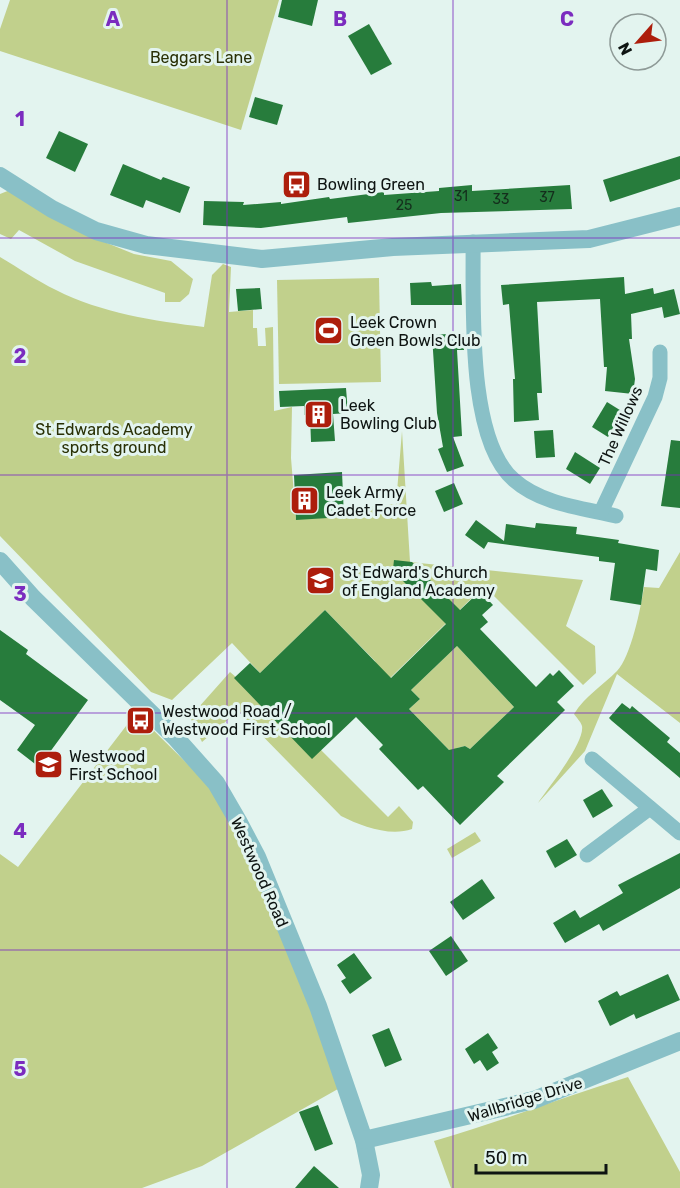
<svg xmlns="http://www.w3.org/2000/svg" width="680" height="1188" viewBox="0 0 680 1188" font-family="Rubik,sans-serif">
<rect width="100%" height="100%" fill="#e3f4ef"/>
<!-- green -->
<g fill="#c1d08c">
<path d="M10,0H279L241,130L0,51V29Z"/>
<path d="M10,190L97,239L134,254L171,261L193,279L189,294L180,302H165V293L75,261L19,230L11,239L0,234V194Z"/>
<path d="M0,257C19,268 37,281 56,290C101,313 155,321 204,327L212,275L223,264L231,267L229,312L253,310V328H257L258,346H266L265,328L273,327L274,411L292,407L291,458L296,519L344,517L352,508L396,504L402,431L410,562L583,580L566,626L595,646L596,673L583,685L484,586L384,684L375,661L325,610L260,673L232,643L172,700L151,692L0,536Z"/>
<path d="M379,278L381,382L279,384L277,280Z"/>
<path d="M680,552V723L617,674L585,751L538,803C548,788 585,743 582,726C581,722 576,717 574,714C585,696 602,686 617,671C631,657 641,607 644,587L659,588Z"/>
<path d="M457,646L514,707L470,749L465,746L457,748L452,753L409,709L420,699L411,690Z"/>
<path d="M230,672L321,750L388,817L399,806L413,822L412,829C390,837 361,826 341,816L238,711L202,742L190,717Z"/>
<path d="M136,713L230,806L345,1085L202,1166L142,1188H0V854L18,867Z"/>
<path d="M475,832L481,841L452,858L447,849Z"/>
<path d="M628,1077L680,1172V1188H451L434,1141C500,1122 563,1097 628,1077Z"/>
</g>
<!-- building -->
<g fill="#277c3c" fill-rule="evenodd">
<path d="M282,0H318L312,26L278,17Z"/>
<path d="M369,24L392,64L371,75L348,36Z"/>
<path d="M255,97L283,105L277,125L249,117Z"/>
<path d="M59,131L88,144L75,172L46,158Z"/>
<path d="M680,156V179L610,202L603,180Z"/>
<path d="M123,164L161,180L163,177L190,187L180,213L146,200L143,208L110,195Z"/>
<path d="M472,185V191L570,185L572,209L441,213L348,223L347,217L261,228L203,225L204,201L244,202L243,205L281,202V204L329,197L330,199L384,192V195L439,191V188Z"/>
<path d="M624,277L625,294L653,288L654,294L674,289L680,314L664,318L662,307L631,314L632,339H629L635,379L633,394L605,391L607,367H604L600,299L537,302L542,393H537L539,420L514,422L513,379H515L509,304L503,305L501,285Z"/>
<path d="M431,282L432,286L461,284L462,305H411L410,283Z"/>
<path d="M260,288L262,309L238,311L236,289Z"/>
<path d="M463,333L464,350H457L462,436L453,437L464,466L447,472L438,449L443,447L437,413L432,335Z"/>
<path d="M346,388L348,413L333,414L335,441L311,442L310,415H304V406L280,407L279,391Z"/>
<path d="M607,402L623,412L608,437L592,427Z"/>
<path d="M553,430L555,457L536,458L534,431Z"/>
<path d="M671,440L680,441V508L661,506Z"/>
<path d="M575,452L600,468L590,484L566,469Z"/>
<path d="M342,472L344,517L296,520L294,475Z"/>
<path d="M454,483L463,504L444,512L435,491Z"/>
<path d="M476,520L504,541L506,524L535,528L536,523L577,527L576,534L619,540L618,543L659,550L657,571L646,569L641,605L610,600L615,563L599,561V557L488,542L484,549L465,535Z"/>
<path d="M394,560L412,562L460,610L480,591L493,605L482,615L488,622L480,629L536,687L550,673L553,676L559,670L574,686L557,702L565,710L497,776L504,782L460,825L423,786L418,790L379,749L383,745L356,717L312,759L234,678L250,663L260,673L325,610L391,678L446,624L401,579L392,578ZM457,646L514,707L470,749L465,746L449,750L409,709L420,699L411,690Z"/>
<path d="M0,630L28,650L26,654L88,700L39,767L17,750L35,725L0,700Z"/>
<path d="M622,703L630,709L632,706L670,738L667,742L680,753V778L612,721L609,718Z"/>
<path d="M602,789L613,806L593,818L583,800Z"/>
<path d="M567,839L577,855L555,868L546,851Z"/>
<path d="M680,853V888L603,931L599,924L565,943L553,923L575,910L580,918L623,893L618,885Z"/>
<path d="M482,879L495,898L463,920L450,902Z"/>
<path d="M451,936L468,961L446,976L429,951Z"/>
<path d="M354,953L372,978L350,994L341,981L346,978L337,965Z"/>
<path d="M668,974L680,1000L636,1019L634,1014L610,1026L598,1001L617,991L620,996Z"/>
<path d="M389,1028L402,1060L385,1067L372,1035Z"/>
<path d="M488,1033L498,1048L492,1052L499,1063L487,1071L480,1060L474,1064L465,1049Z"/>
<path d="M318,1105L333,1144L315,1151L299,1112Z"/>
<path d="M314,1166L339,1188H295Z"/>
</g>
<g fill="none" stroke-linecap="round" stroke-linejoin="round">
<!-- minor -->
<g stroke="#89c0c7" stroke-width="15">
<path d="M473,242C474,302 466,439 514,480C541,504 582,508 616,516"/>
<path d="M601,512L655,397L660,378V352"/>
<path d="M592,759L680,833"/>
<path d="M587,855L650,808"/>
</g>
<!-- tertiary -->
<g stroke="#89c0c7" stroke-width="18">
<path d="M0,176L52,209L96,231L146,245L262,259L393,247L589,239L680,216"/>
<path d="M0,561L33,598L175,737L216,783L238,821L257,857L318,1006L364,1140L371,1175L369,1188"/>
<path d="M364,1140L534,1100L680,1041"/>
</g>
</g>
<!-- grid -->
<path fill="none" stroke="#7b2cbf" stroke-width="1.5" stroke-opacity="0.55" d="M227,0V1188M453,0V1188M0,238H680M0,475H680M0,713H680M0,950H680"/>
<!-- icons -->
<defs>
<symbol id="bus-square" viewBox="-11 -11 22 22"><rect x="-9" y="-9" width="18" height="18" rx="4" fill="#ad1e0c" stroke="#e3f4ef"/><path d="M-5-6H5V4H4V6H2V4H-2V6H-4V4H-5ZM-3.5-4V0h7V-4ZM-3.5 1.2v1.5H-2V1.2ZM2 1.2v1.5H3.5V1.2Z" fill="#fff"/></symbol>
<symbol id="stadium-square" viewBox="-11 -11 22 22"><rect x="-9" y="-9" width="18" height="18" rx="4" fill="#ad1e0c" stroke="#e3f4ef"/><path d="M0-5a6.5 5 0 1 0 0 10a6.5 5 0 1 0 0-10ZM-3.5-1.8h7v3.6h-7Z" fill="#fff"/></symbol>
<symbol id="building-square" viewBox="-11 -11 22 22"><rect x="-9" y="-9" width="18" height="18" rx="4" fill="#ad1e0c" stroke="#e3f4ef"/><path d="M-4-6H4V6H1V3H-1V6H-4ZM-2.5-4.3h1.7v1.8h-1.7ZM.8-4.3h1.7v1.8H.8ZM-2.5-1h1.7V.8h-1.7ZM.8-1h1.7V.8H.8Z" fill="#fff"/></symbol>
<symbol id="school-square" viewBox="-11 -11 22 22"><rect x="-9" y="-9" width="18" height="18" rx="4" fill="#ad1e0c" stroke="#e3f4ef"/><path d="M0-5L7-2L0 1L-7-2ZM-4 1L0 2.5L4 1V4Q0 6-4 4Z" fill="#fff"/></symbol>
</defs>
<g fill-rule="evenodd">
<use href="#bus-square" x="280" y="168" width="33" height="33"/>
<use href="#stadium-square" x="312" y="314" width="33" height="33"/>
<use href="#building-square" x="302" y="398" width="33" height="33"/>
<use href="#building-square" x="288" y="484" width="33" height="33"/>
<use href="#school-square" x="304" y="564" width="33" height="33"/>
<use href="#bus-square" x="124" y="704" width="33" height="33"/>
<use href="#school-square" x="32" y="748" width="33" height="33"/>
</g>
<g text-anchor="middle" stroke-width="6" stroke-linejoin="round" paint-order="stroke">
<!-- number labels -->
<g font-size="14" fill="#142e1c">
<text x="461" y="201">31</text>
<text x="547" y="202">37</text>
<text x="501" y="204">33</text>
<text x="404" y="210">25</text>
</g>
<!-- park labels -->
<g font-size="16" fill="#293005" stroke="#e3f4ef">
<text x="201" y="63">Beggars Lane</text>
<text x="114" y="435">St Edwards Academy<tspan x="114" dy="18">sports ground</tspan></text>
</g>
<!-- poi labels -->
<g font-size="16" fill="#0e1412" stroke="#e3f4ef" text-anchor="start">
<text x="317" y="190">Bowling Green</text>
<text x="350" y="328">Leek Crown<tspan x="350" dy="18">Green Bowls Club</tspan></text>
<text x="340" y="411">Leek<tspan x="340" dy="18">Bowling Club</tspan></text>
<text x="326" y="498">Leek Army<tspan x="326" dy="18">Cadet Force</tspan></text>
<text x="342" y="578">St Edward's Church<tspan x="342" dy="18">of England Academy</tspan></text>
<text x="162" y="717">Westwood Road /<tspan x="162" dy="18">Westwood First School</tspan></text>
<text x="69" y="762">Westwood<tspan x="69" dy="18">First School</tspan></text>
</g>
<!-- street labels -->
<g font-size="16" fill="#0e1412" stroke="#e3f4ef">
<text transform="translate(620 426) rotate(-66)" y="6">The Willows</text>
<text transform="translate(260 872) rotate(66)" y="6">Westwood Road</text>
<text transform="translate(525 1099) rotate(-17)" y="6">Wallbridge Drive</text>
</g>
</g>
<g font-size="20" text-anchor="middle" font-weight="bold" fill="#7b2cbf" stroke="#e3f4ef" stroke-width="6" stroke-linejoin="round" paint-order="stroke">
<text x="113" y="26">A</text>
<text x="340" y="26">B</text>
<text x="567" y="26">C</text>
<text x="20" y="126">1</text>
<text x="20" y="363">2</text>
<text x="20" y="601">3</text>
<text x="20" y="838">4</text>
<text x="20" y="1076">5</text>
</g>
<!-- north arrow -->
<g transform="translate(638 42) rotate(242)"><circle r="28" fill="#e3f4ef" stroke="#8e9a97" stroke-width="1.5"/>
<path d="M0-4.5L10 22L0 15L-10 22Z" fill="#ad1e0c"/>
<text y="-9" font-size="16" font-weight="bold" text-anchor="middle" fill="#0e1412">N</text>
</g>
<!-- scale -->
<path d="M476 1164v9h130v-9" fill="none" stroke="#0e1412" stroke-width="3"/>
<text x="485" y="1164" font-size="18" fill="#0e1412" stroke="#e3f4ef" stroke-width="4.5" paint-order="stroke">50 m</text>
</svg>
